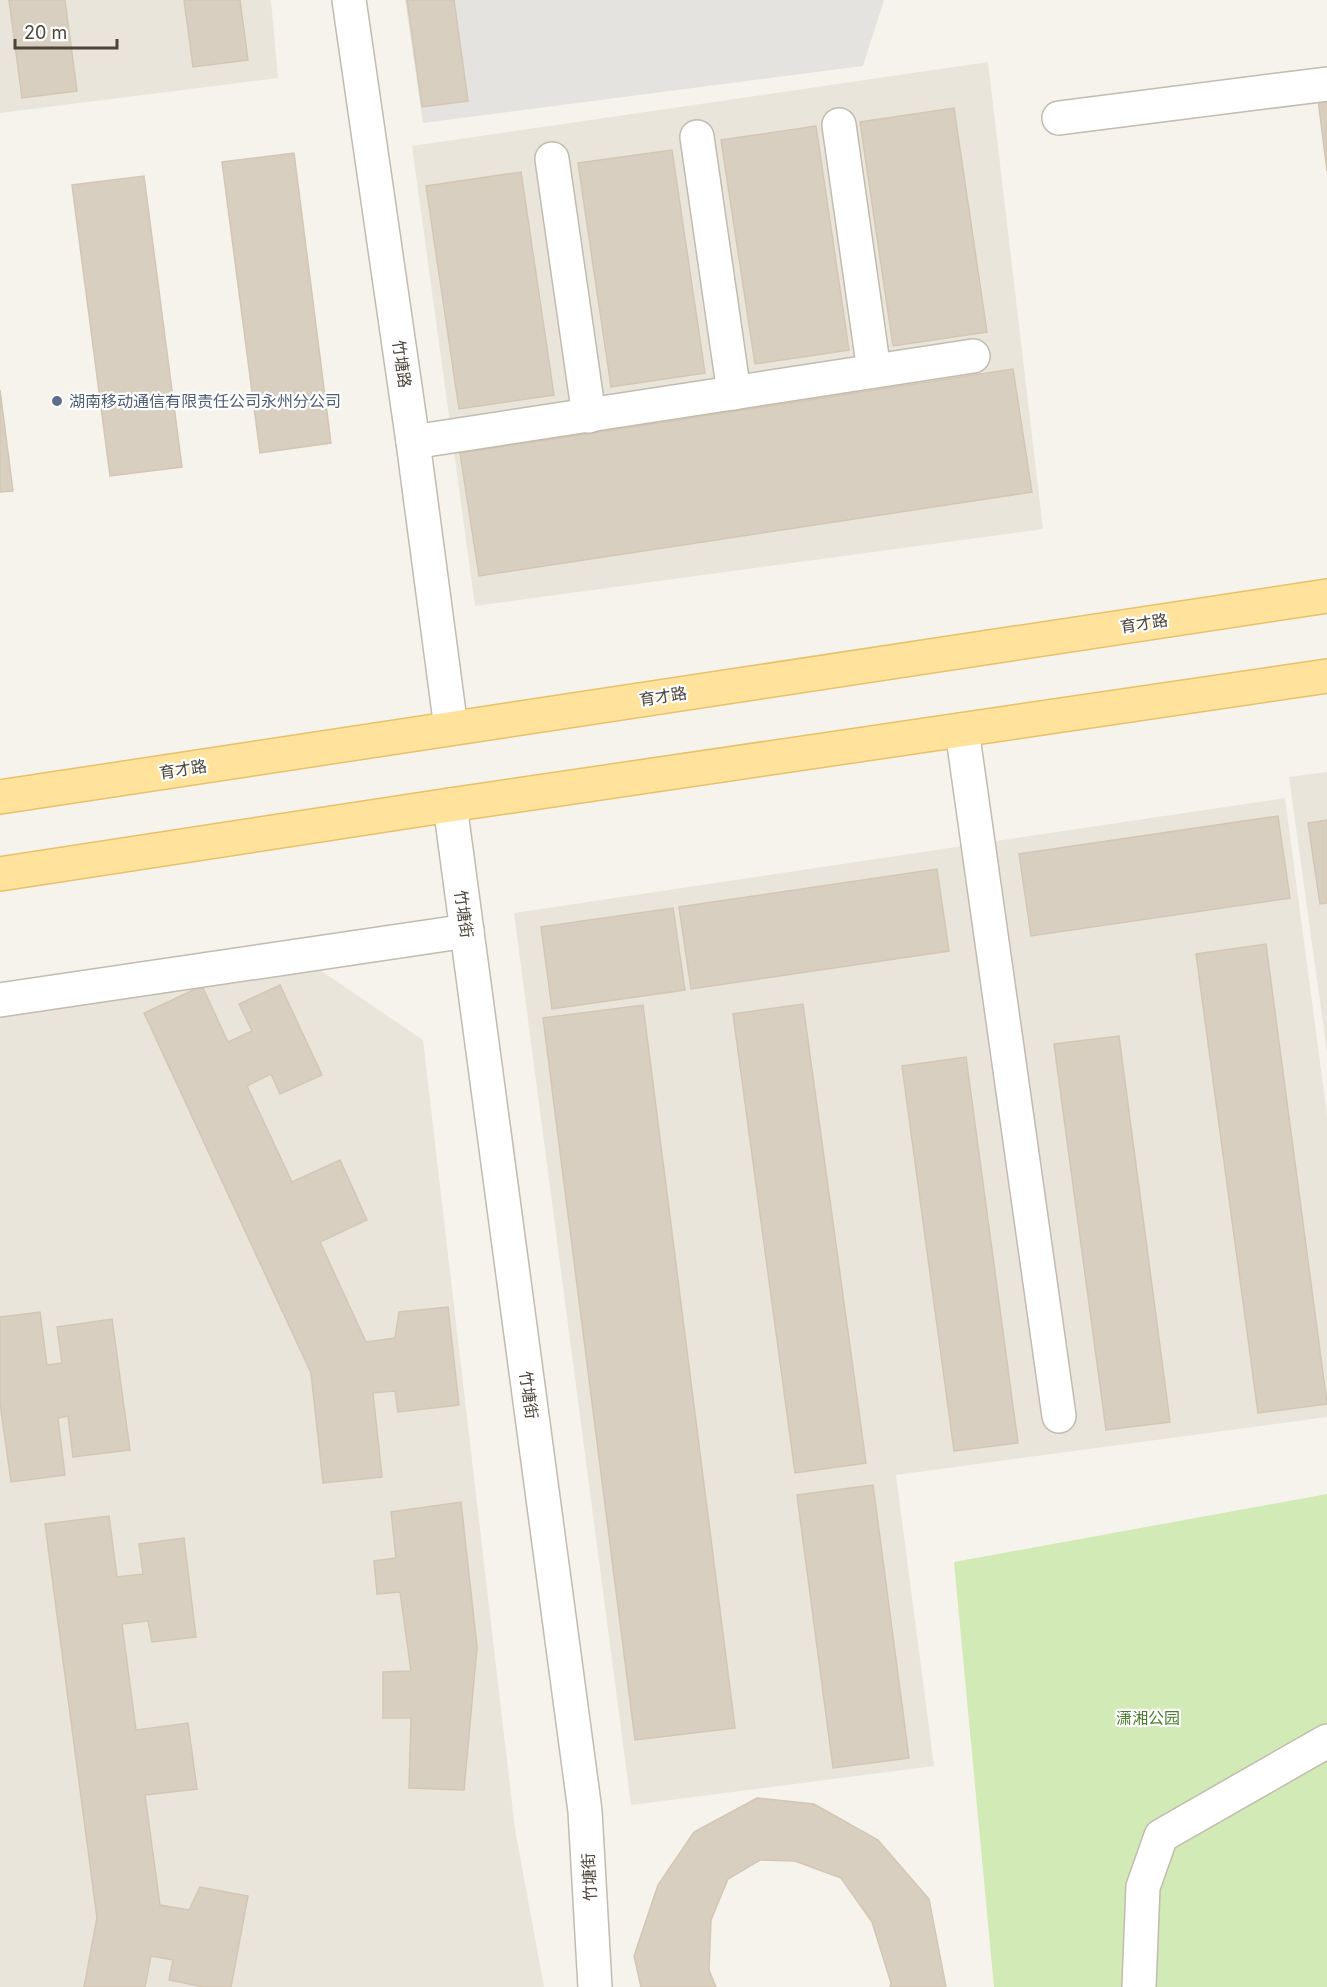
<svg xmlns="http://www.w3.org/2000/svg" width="1327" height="1987" viewBox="0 0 1327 1987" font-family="Inter,'Noto Sans SC',sans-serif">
<rect width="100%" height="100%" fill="#f6f3ec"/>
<!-- residential -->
<g fill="#eae5da">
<path d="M0,0H271L278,78L0,113Z"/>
<path d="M988,62L1043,529L475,606L412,146Z"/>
<path d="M1327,772V1052L1289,777Z"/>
<path d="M1285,798L1327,1115V1417L896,1475L934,1766L631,1805L514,913Z"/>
<path d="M280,943L423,1040L515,1829L544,1987H0V983Z"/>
</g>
<!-- green -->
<path fill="#d2eab5" d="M1327,1494V1987H994L954,1562Z"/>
<!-- parking -->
<path fill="#e5e3e0" d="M405,0H884L863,66L423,123Z"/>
<!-- building -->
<g fill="#d8cfc1" stroke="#d3c7b4" stroke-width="1.5">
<path d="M9,0H65L77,91L22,98Z"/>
<path d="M184,0H240L248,60L193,67Z"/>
<path d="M407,0H454L468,101L422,107Z"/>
<path d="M1327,97V171L1318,99Z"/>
<path d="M954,108L987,332L893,346L860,122Z"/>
<path d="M816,126L849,350L755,364L721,140Z"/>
<path d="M672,150L705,373L611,387L578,163Z"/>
<path d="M294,153L331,443L260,453L222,162Z"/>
<path d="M521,172L554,395L459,409L426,186Z"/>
<path d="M144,176L182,467L110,476L72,185Z"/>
<path d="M1013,369L1032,492L479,576L460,453Z"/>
<path d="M0,390L13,491L0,492Z"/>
<path d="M1278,816L1290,898L1031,936L1019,854Z"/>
<path d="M1327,820V903L1320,904L1308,823Z"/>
<path d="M937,869L949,951L691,989L679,907Z"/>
<path d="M673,908L685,990L552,1009L541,927Z"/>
<path d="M1266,944L1327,1404L1258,1413L1196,954Z"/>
<path d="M280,985L322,1075L280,1094L271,1074L247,1086L292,1182L340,1160L367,1220L320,1242L366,1342L395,1338L399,1312L448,1307L459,1405L398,1412L395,1391L373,1393L382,1477L323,1483L311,1373L144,1013L202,986L228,1042L252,1031L239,1004Z"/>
<path d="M803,1004L866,1463L795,1473L733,1014Z"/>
<path d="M643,1005L735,1728L635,1740L543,1018Z"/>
<path d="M1119,1036L1170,1422L1106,1430L1054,1044Z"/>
<path d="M966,1057L1018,1443L954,1451L902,1066Z"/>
<path d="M40,1312L47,1365L62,1363L57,1327L112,1319L130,1450L73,1457L68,1416L58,1418L65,1475L11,1482L0,1403V1317Z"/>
<path d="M873,1485L909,1758L833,1768L797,1495Z"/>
<path d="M461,1502L477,1647L464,1790L409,1788L411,1718H383V1672L411,1671L400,1592L377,1594L374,1561L396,1558L391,1512Z"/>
<path d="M109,1516L117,1577L143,1574L139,1544L184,1538L196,1637L152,1642L148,1621L122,1624L136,1730L188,1723L197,1789L145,1795L160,1905L189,1910L200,1887L248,1896L231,1987H203L169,1980L173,1960L151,1956L145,1987H84L97,1918L45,1524Z"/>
<path d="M757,1798L814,1804L878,1840L929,1899L946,1987H890L891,1983L872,1922L841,1878L795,1861L760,1860L728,1879L711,1920L709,1970L716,1987H641L634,1956L658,1885L694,1832Z"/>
</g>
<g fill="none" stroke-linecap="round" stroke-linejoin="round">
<defs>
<g id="minor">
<path d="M349,0L413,442L451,728"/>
<path d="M1059,118L1327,84"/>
<path d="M839,125L874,371"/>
<path d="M697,137L734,393"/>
<path d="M552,159L589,416"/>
<path d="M413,442L973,356"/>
<path d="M962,730L1059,1416"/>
<path d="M450,805L585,1811L595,1987"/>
<path d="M0,1000L467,931"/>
<path d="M1139,1987L1143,1887L1161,1836L1327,1741"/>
</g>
<g id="major">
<path d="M0,797L1327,596"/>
<path d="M0,874L450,805L1327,676"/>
</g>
</defs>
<!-- minor casing -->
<use href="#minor" stroke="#c2bbae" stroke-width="36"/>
<!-- major casing -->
<use href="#major" stroke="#e6c16a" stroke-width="36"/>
<!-- minor -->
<use href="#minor" stroke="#fff" stroke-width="33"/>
<!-- major -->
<use href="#major" stroke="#ffe39c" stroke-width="33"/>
</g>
<!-- markers -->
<circle fill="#5c6f8a" stroke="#fff" stroke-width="2" cx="57" cy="401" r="6"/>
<g text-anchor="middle" stroke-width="4.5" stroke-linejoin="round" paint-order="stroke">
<!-- street labels -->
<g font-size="16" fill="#4b4439" stroke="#fff">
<text transform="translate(402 364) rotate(82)" y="6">竹塘路</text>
<text transform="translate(1144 623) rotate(-9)" y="6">育才路</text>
<text transform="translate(663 696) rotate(-9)" y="6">育才路</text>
<text transform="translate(183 769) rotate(-9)" y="6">育才路</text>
<text transform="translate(464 914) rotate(82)" y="6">竹塘街</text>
<text transform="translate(529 1395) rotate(82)" y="6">竹塘街</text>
<text transform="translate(589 1877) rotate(-93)" y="6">竹塘街</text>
</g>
<!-- service labels -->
<g font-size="16" fill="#4e5e75" stroke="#fff" text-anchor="start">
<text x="69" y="407">湖南移动通信有限责任公司永州分公司</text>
</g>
<!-- park labels -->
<g font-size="16" fill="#4a7f2a" stroke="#fff">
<text x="1148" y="1724">潇湘公园</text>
</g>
</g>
<!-- scale -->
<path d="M15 39v9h102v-9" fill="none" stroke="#4b4439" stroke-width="3"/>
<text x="24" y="39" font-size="18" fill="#4b4439" stroke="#ffffff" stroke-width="4.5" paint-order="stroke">20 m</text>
</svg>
